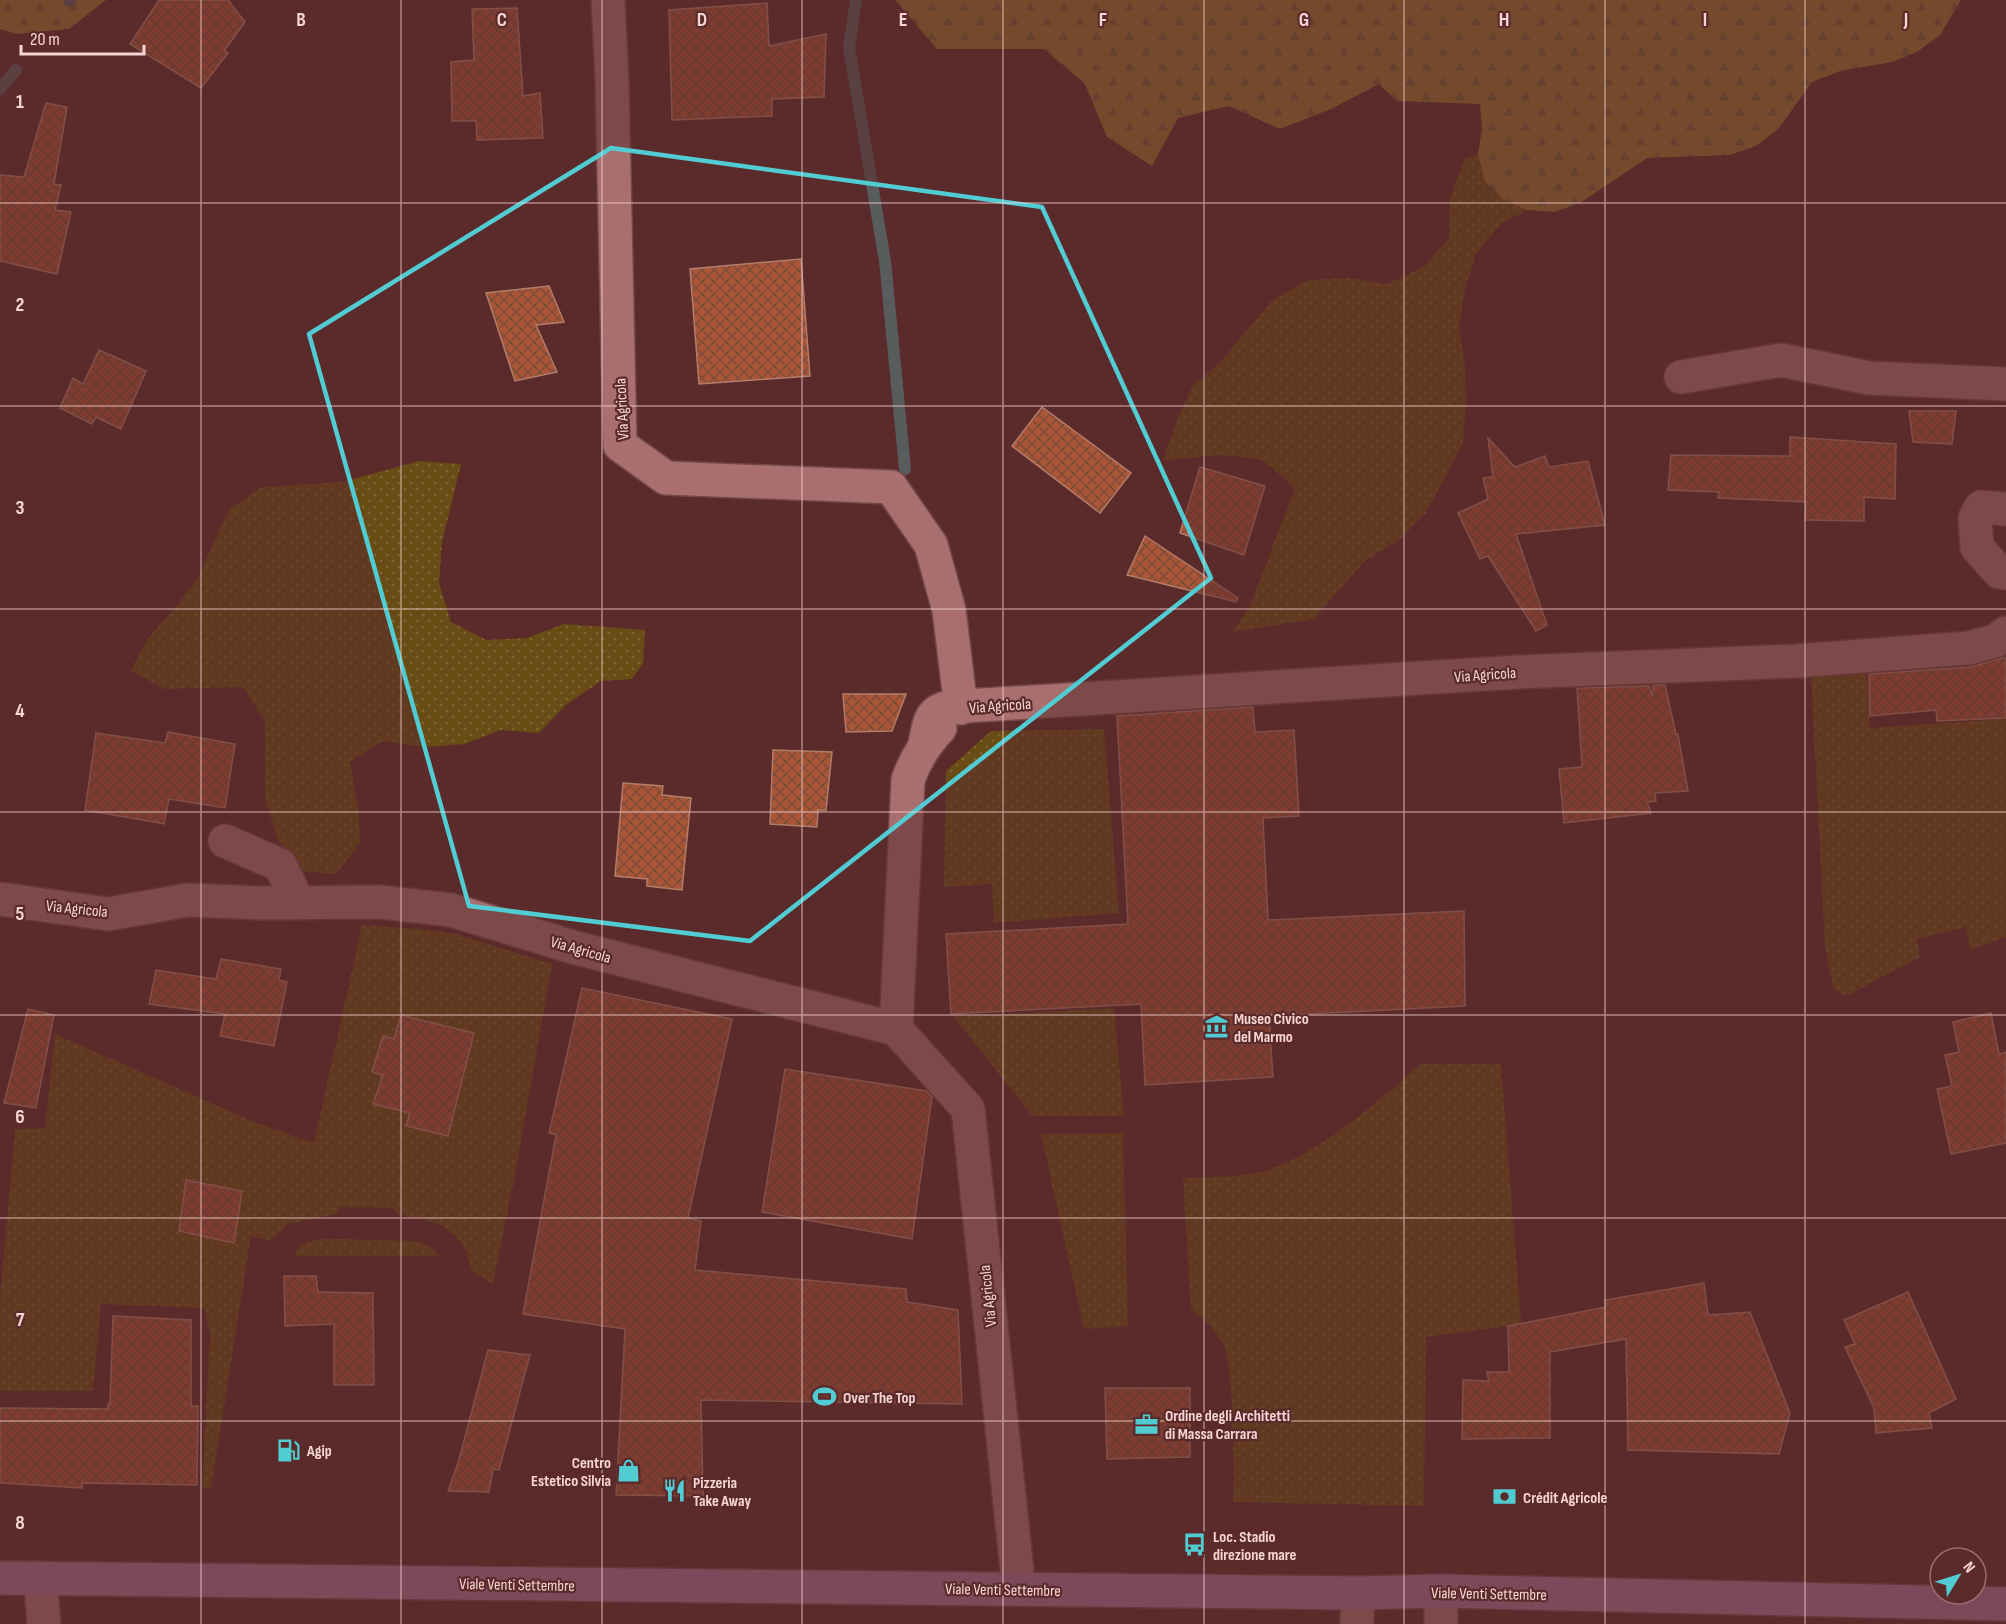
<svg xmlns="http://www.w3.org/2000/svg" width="2006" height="1624" viewBox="0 0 2006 1624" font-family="'Sofia Sans Condensed',sans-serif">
<defs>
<pattern id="grass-dots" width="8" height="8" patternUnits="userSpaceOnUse" patternTransform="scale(1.5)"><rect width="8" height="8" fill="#694c14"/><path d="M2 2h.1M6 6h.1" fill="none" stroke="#7f6535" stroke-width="1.8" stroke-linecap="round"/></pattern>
<pattern id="forest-firs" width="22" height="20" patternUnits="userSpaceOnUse" patternTransform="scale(1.5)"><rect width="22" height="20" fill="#95712e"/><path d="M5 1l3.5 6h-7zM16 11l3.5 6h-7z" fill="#775d35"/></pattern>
<pattern id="building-cross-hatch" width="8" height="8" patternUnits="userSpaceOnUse" patternTransform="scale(1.5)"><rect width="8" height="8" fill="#a95536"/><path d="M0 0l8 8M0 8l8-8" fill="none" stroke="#7e4c3a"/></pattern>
</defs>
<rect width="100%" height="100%" fill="#5b2a2b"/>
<!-- grass -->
<g fill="url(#grass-dots)">
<path d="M1478,154C1487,191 1492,195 1527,210L1501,224L1476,254L1465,289L1459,327L1465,366L1466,404L1463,443L1426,513L1399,540L1365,561L1314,619L1232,632L1250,606L1295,488L1263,460L1224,455L1163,460L1176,423L1192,387L1222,360L1272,300L1309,280L1348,278L1388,284L1423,267L1449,238L1450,198L1464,160Z"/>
<path d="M419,461L461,464L442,542L439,583L451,622L486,640L527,638L564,624L645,630L643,663L632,679L601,681L567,704L539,733L500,730L465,744L424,747L383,741L350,762L357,801L361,842L336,874L298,871L277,837L265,799V722L243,687L164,689L131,671L148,638L174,609L197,579L229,509L262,487L343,482Z"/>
<path d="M1867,673L1870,728L2006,719V937L1970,950L1966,927L1917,939L1920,957L1850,994L1842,995L1833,987L1825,946L1811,677Z"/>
<path d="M1104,729L1119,913L994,923L992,884L944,887L946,771L991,731Z"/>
<path d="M362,925L430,930L455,934L552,964L518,1159L493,1284L472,1271C461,1224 439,1223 397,1214L394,1208L339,1207L336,1214L288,1224L271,1241L251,1236L211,1488L202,1489L210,1335L204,1308L101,1304L93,1391H0V1299L15,1129L45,1128L55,1034L259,1124L314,1143Z"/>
<path d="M1114,1008L1124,1116H1032L954,1017Z"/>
<path d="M1421,1064H1501L1521,1323L1508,1326L1426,1337L1424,1506L1233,1502L1234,1477L1231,1388L1226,1349L1211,1326L1191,1309L1183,1178C1204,1177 1242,1177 1261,1172C1323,1153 1372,1105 1421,1064Z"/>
<path d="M1123,1133L1128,1326L1084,1329L1041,1134Z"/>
<path d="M342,1239L413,1241C425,1243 432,1246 440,1256H294C304,1236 323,1240 342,1239Z"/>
</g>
<!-- forest -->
<g fill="url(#forest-firs)">
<path d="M0,0H106L69,29L16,34L0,29Z"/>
<path d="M895,0H1961L1940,35L1917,52L1892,62L1840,71L1812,82L1779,128L1756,146L1730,155L1647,158L1580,203L1554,212L1527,210L1502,199L1485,181L1478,154L1482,129L1480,104L1397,101L1379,84L1331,109L1280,129L1229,106L1178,118L1152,166L1107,137L1085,84L1044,49H937Z"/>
</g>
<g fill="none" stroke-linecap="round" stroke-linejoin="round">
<!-- stream -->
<g stroke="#595c5c" stroke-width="12">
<path d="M856,0L849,48L885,261L905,469"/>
<path d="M69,1L70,0"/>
<path d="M0,89L16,70"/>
</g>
</g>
<!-- building -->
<g fill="url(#building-cross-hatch)" stroke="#b27d6a" stroke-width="1.5">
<path d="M159,0H228L245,22L224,51L228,53L201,88L130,44Z"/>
<path d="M767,3L769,46L826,34L824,97L772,99V116L672,120L669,10Z"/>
<path d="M517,8L523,96L540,93L543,138L477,140L476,121H452L451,62L474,60L472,9Z"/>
<path d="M46,103L67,107L54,184L61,185L55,210L71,212L57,274L0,261V175L24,177Z"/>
<path d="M801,259L810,376L699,384L690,269Z"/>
<path d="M549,286L564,322L536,325L557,372L515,381L486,293Z"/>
<path d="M99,350L146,371L121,429L96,417L92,424L60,408L73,378L83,384Z"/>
<path d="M1042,407L1131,473L1100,513L1012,446Z"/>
<path d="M1909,411H1956L1952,444L1913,442Z"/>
<path d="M1790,437L1896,444L1895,499L1864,497V521L1805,520L1806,502L1718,498L1719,492L1668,490L1671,455L1790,456Z"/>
<path d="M1488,438L1515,467L1545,456L1549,467L1588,461L1605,525L1516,534L1547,625L1536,631L1488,556L1480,559L1458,513L1488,499L1483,478L1493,477Z"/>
<path d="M1200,467L1265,486L1244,555L1180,533Z"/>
<path d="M1145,536L1238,598L1236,602L1127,575Z"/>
<path d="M2002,658H2006V718L1937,721L1936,710L1870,716L1869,674L1971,667Z"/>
<path d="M1653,685H1665L1676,734H1678L1688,791L1655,793L1656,801L1647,802L1651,813L1564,823L1559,769L1582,767L1577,688L1649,686L1652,696Z"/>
<path d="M843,694H906L892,731L846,732Z"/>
<path d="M1253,707L1255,732L1294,730L1299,816L1263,818L1268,920L1464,911L1465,1006L1269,1016L1273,1077L1145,1085L1141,1004L951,1014L946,934L1128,924L1117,716Z"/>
<path d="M168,732L235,744L225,808L169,799L164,824L85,810L96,733L165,743Z"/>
<path d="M773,750L832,752L826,810H818L817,827L770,824Z"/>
<path d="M623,783L663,786L662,795L691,798L682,890L647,886V879L615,876Z"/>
<path d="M221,959L281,969L279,980L287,982L274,1046L220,1036L225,1014L149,1004L156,970L216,979Z"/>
<path d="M582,988L732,1019L688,1218L701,1221L695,1270L906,1289L907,1302L958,1310L962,1404L701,1400L703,1496L616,1495L625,1329L523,1314L556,1135L549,1133Z"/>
<path d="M28,1009L54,1015L36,1108L4,1103Z"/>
<path d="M1991,1013L1999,1054L2006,1052V1143L1951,1154L1937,1089L1952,1086L1945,1055L1959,1052L1953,1022Z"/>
<path d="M401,1015L474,1033L448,1136L406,1126L410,1113L373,1104L383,1075L372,1072L383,1036L394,1039Z"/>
<path d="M785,1069L927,1091L932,1097L912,1239L762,1212Z"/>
<path d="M186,1180L242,1191L234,1243L179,1231Z"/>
<path d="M284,1276H316L318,1292L373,1293L374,1385H334V1324L285,1326Z"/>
<path d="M1704,1283L1708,1315L1750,1312L1790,1413L1779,1454L1628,1450L1626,1339L1550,1352V1438L1462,1439L1463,1380L1489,1381L1487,1372H1509L1508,1326L1606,1307L1605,1300Z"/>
<path d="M1908,1292L1956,1399L1929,1413L1932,1428L1876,1433L1874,1408L1845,1347L1855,1344L1844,1320Z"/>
<path d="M113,1316L191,1320V1406H198L197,1485L82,1483V1488L0,1483V1408L108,1409V1404H110Z"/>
<path d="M488,1350L530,1355L499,1470L493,1469L489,1492L448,1491L458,1463Z"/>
<path d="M1105,1388H1190V1457L1107,1459Z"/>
</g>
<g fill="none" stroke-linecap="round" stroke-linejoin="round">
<defs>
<g id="minor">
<path d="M608,0L612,81L620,445L666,478L891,487L931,545L949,610L961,708"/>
<path d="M1681,377L1781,360L1869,378L2006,384"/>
<path d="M2006,509L1981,507L1975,518L1977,547L1999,572L2006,573"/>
<path d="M940,728C925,744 915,759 908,780L896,1029L968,1109L1019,1589"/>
<path d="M925,744C929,725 928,711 950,707L1519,672L1796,661L1969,648L1995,641L2006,633"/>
<path d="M225,841L280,865L298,902"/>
<path d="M0,899L108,914L188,900L260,903L380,902L451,910L576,948L896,1029"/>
<path d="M40,1578L44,1624"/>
<path d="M1441,1591V1624"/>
<path d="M1357,1624L1358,1593"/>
</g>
<path id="major" d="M0,1578L1358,1593L1441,1591L2006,1604"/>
</defs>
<!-- minor casing -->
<use href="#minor" stroke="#724749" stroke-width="36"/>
<!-- major casing -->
<use href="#major" stroke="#724749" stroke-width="36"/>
<!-- minor -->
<use href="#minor" stroke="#a86f6e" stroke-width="33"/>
<!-- major -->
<use href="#major" stroke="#a37092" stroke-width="33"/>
</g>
<!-- marked area -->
<path d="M0 0H2006V1624H0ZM611,148L1042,207L1211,578L750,941L469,906L309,334Z" fill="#5b2a2b" fill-opacity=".55" fill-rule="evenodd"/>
<path fill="none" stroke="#51ccd3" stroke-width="4.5" stroke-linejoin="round" d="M611,148L1042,207L1211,578L750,941L469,906L309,334Z"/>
<!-- grid -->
<path fill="none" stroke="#f6d5d4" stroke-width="1.5" stroke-opacity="0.55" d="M201,0V1624M401,0V1624M602,0V1624M802,0V1624M1003,0V1624M1204,0V1624M1404,0V1624M1605,0V1624M1805,0V1624M0,203H2006M0,406H2006M0,609H2006M0,812H2006M0,1015H2006M0,1218H2006M0,1421H2006"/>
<!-- icons -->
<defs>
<symbol id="museum-bare" viewBox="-9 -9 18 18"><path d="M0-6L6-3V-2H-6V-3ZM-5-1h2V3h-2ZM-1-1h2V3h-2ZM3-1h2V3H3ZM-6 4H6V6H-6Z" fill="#51ccd3" stroke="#5b2a2b" stroke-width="2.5" paint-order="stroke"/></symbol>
<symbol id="stadium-bare" viewBox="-9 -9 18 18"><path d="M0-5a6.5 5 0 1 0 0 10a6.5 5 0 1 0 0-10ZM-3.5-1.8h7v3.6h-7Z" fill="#51ccd3" stroke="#5b2a2b" stroke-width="2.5" paint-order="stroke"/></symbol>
<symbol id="office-bare" viewBox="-9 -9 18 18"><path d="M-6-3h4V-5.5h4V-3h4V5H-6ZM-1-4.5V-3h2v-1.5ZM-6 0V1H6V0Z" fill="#51ccd3" stroke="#5b2a2b" stroke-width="2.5" paint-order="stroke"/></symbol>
<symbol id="fuel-bare" viewBox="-9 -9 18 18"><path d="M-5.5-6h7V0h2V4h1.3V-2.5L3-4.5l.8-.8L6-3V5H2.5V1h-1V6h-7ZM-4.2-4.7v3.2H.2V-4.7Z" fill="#51ccd3" stroke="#5b2a2b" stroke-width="2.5" paint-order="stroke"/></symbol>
<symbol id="shop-bare" viewBox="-9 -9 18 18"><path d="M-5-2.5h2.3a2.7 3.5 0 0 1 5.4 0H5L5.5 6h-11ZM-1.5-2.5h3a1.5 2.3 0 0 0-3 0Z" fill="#51ccd3" stroke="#5b2a2b" stroke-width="2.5" paint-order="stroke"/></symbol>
<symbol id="restaurant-bare" viewBox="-9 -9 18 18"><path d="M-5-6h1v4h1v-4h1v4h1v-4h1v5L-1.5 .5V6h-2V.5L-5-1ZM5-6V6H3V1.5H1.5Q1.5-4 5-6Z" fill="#51ccd3" stroke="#5b2a2b" stroke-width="2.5" paint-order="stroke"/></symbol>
<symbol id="bank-bare" viewBox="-9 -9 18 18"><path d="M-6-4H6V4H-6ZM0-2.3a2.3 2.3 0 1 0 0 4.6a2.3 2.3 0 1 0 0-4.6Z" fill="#51ccd3" stroke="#5b2a2b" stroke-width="2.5" paint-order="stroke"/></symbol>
<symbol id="bus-bare" viewBox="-9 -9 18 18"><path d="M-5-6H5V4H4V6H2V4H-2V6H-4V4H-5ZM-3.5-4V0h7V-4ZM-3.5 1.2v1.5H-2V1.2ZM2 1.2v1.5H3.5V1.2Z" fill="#51ccd3" stroke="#5b2a2b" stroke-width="2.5" paint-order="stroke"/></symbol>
</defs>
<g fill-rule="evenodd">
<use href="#museum-bare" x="1200" y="1010" width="33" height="33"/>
<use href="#stadium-bare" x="808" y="1380" width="33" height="33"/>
<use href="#office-bare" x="1130" y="1408" width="33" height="33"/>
<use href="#fuel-bare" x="272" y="1434" width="33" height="33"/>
<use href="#shop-bare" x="612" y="1454" width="33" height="33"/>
<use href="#restaurant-bare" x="658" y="1474" width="33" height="33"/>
<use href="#bank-bare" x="1488" y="1480" width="33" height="33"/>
<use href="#bus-bare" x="1178" y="1528" width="33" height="33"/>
</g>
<g text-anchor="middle" stroke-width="4.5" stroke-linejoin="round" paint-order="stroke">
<!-- street labels -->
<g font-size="16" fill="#f6d5d4" stroke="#5b2a2b">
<text transform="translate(621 409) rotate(-93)" y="6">Via Agricola</text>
<text transform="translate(1485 674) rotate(-4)" y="6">Via Agricola</text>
<text transform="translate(1000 705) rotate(-4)" y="6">Via Agricola</text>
<text transform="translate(77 908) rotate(6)" y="6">Via Agricola</text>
<text transform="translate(581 949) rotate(16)" y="6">Via Agricola</text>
<text transform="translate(987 1296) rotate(-96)" y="6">Via Agricola</text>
<text transform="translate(517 1584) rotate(1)" y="6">Viale Venti Settembre</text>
<text transform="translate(1003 1589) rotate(1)" y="6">Viale Venti Settembre</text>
<text transform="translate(1489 1593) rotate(1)" y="6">Viale Venti Settembre</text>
</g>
<!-- poi labels -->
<g font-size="16" font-weight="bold" fill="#f6d5d4" stroke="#5b2a2b" text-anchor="start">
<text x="1234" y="1024">Museo Civico<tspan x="1234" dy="18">del Marmo</tspan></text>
<text x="843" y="1403">Over The Top</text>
<text x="1165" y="1421">Ordine degli Architetti<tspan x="1165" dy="18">di Massa Carrara</tspan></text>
<text x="307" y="1456">Agip</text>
<text x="611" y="1468" text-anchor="end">Centro<tspan x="611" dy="18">Estetico Silvia</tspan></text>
<text x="693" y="1488">Pizzeria<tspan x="693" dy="18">Take Away</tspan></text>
<text x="1523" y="1503">Crédit Agricole</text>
<text x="1213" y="1542">Loc. Stadio<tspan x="1213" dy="18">direzione mare</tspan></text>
</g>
</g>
<g font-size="20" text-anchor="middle" font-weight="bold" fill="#f6d5d4" stroke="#5b2a2b" stroke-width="4.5" stroke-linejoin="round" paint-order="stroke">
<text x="301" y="26">B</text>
<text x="502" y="26">C</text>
<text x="702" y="26">D</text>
<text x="903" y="26">E</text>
<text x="1103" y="26">F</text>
<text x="1304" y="26">G</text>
<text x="1504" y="26">H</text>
<text x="1705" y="26">I</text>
<text x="1906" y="26">J</text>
<text x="20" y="108">1</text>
<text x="20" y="311">2</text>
<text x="20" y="514">3</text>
<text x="20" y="717">4</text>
<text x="20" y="920">5</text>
<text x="20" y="1123">6</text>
<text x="20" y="1326">7</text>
<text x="20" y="1529">8</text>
</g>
<!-- north arrow -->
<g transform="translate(1958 1576) rotate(52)"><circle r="28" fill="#5b2a2b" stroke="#996e6f" stroke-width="1.5"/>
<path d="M0-4.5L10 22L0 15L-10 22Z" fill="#51ccd3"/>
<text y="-9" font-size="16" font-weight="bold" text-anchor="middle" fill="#f6d5d4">N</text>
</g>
<!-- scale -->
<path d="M21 45v9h123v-9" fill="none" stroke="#f6d5d4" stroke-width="3"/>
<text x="30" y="45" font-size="18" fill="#f6d5d4" stroke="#5b2a2b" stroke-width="4.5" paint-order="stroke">20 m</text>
</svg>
